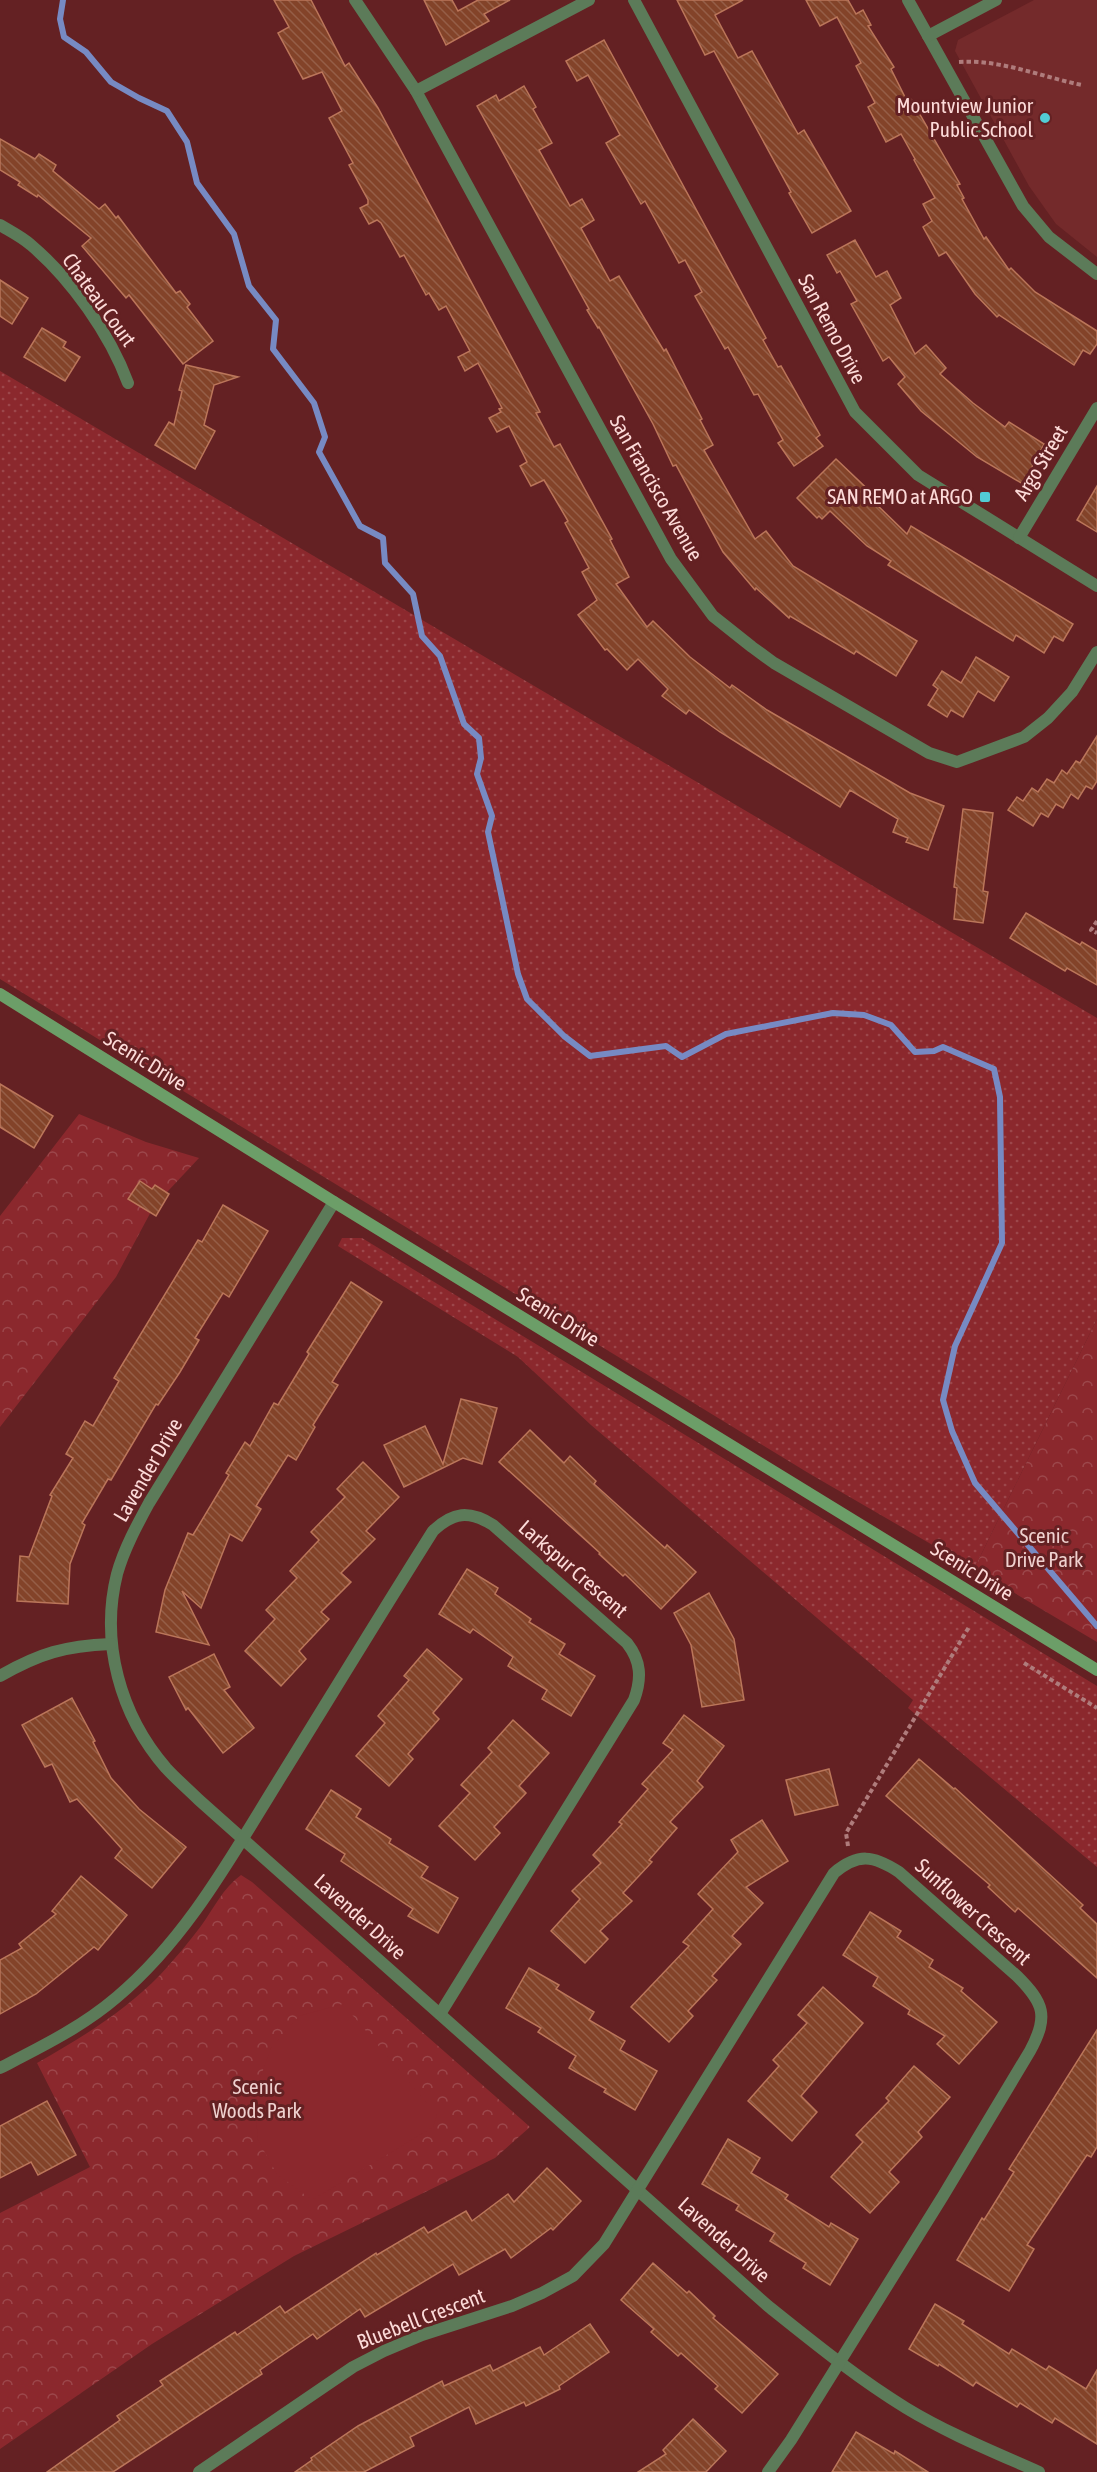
<svg xmlns="http://www.w3.org/2000/svg" width="1097" height="2472" viewBox="0 0 1097 2472" font-family="'Asap Condensed',sans-serif">
<defs>
<pattern id="grass-dots" width="8" height="8" patternUnits="userSpaceOnUse" patternTransform="scale(1.5)"><rect width="8" height="8" fill="#8b282d"/><path d="M2 2h.1M6 6h.1" fill="none" stroke="#9c474b" stroke-width="1.8" stroke-linecap="round"/></pattern>
<pattern id="forest-crowns" width="20" height="18" patternUnits="userSpaceOnUse" patternTransform="scale(1.5)"><rect width="20" height="18" fill="#8b282d"/><path d="M2 6a3 3 0 1 1 6 0M12 15a3 3 0 1 1 6 0" fill="none" stroke="#9c474b"/></pattern>
<pattern id="building-back-hatch" width="6" height="6" patternUnits="userSpaceOnUse" patternTransform="scale(1.5)"><rect width="6" height="6" fill="#834329"/><path d="M-1 5l2 2M0 0l6 6M5-1l2 2" fill="none" stroke="#955e47"/></pattern>
</defs>
<rect width="100%" height="100%" fill="#642123"/>
<!-- built -->
<path fill="#742a2b" d="M1034,0H1097V257L1056,224L1029,186L955,51L958,40Z"/>
<!-- grass -->
<g fill="url(#grass-dots)">
<path d="M0,371L1097,1018V1319L974,1569L810,1474L0,979Z"/>
<path d="M342,1238H362L1097,1686V1867L908,1708L913,1700L591,1425L518,1357L338,1246Z"/>
</g>
<!-- forest -->
<g fill="url(#forest-crowns)">
<path d="M79,1114L146,1142L199,1158L154,1206L116,1277L0,1427V1216Z"/>
<path d="M1097,1319V1642L974,1569Z"/>
<path d="M241,1875L252,1882L530,2127L495,2158L294,2256L152,2344L0,2449V2213L90,2167L37,2063C81,2038 124,2012 160,1975C174,1960 189,1942 201,1926C214,1908 223,1888 241,1875Z"/>
</g>
<!-- pitch -->
<path fill="#8b282d" d="M343,2004L437,2115L433,2127L312,2200L277,2174L258,2140L254,2095L271,2048L299,2016Z"/>
<g fill="none" stroke-linecap="round" stroke-linejoin="round">
<!-- stream -->
<path stroke="#778ac3" stroke-width="6" d="M63,0L60,19L64,37L86,52L111,82L139,98L167,111L187,142L197,183L234,234L249,286L276,320L273,349L314,403L325,437L319,452L360,526L383,538L385,563L413,594L422,636L440,656L464,724L479,738L481,758L477,774L492,816L488,832L518,974L527,999L564,1036L590,1056L666,1046L682,1057L726,1034L833,1013L864,1015L891,1025L915,1052L934,1051L943,1047L994,1069L1000,1097L1002,1243L955,1346L943,1400L952,1431L975,1483L1097,1626"/>
</g>
<!-- building -->
<g fill="url(#building-back-hatch)" stroke="#bb765a" stroke-width="1.5">
<path d="M274,0H311L345,66L349,63L378,108L520,373L540,412L536,413L554,447L560,444L612,539L610,540L629,577L616,584L647,627L653,621L690,657L730,688L732,685L767,710L910,793L944,806L928,850L906,842L908,838L893,832L898,819L850,790L840,807L720,732L689,710L686,714L662,696L668,689L638,659L627,670L607,649L605,650L578,615L597,600L582,572L589,568L565,523L568,521L544,480L531,486L520,466L527,462L509,426L497,432L489,418L501,412L499,409L502,408L478,363L465,371L458,357L470,351L446,306L439,310L429,293L426,295L404,255L400,257L381,223L377,220L369,224L360,208L368,204V200L349,165L353,163L329,118L342,111L322,72L303,79L278,33L289,27Z"/>
<path d="M424,0H452L458,11L478,0H510L484,14L489,21L446,45Z"/>
<path d="M677,0H743L715,15L738,58L752,51L798,134L804,130L851,211L812,233L789,193L791,192L714,51L705,55Z"/>
<path d="M806,0H848L856,14L863,10L871,25L868,26L894,67L891,69L907,101L911,99L960,184L957,185L964,198L962,199L984,239L986,237L1009,270L1011,268L1035,292L1097,331V344L1090,354L1083,350L1074,365L999,315L997,317L975,294L946,252L939,256L923,227L932,221L923,204L935,198L914,160L915,159L901,134L886,142L868,107L875,103L856,66L861,63L837,17L820,26Z"/>
<path d="M604,40L766,338L763,340L778,367L781,366L820,435L816,438L823,446L794,466L778,443L783,440L758,394L754,395L728,347L725,349L695,296L702,292L685,260L679,263L645,201L641,204L606,143L620,135L588,75L577,81L566,61Z"/>
<path d="M524,86L536,107L533,109L552,143L539,150L570,206L582,199L594,220L581,228L610,281L619,276L664,351L666,349L702,419L700,420L713,445L704,450L755,539L766,531L793,566L917,641L896,676L856,651L854,654L790,616L789,618L756,588L755,590L723,552L676,465L673,466L653,424L599,327L598,328L587,310L589,309L477,106L496,95L499,101Z"/>
<path d="M0,139L35,159L39,154L56,165L53,171L99,209L105,204L116,218L118,216L176,293L180,291L190,304L187,307L213,341L183,364L129,295L126,298L82,246L91,238L38,195L37,197L18,185L20,182L0,170Z"/>
<path d="M855,240L876,277L887,271L901,298L890,305L915,354L926,345L946,368L940,374L973,403L1005,427L1009,422L1044,444L1023,484L977,457L921,411L898,384L905,377L889,357L883,361L851,304L857,301L840,271L837,273L827,255Z"/>
<path d="M0,280L28,298L12,324L0,316Z"/>
<path d="M42,328L66,342L63,347L80,357L65,381L24,357Z"/>
<path d="M186,365L238,377L214,385L204,425L215,431L195,469L155,445L169,422L174,425L182,391L179,390Z"/>
<path d="M836,459L878,499L874,502L907,534L911,526L1073,624L1063,641L1054,636L1044,653L1016,635L1013,641L888,565L891,561L867,546L830,511L822,519L819,516L817,518L797,498Z"/>
<path d="M1097,486V532L1077,520Z"/>
<path d="M976,657L1009,677L994,701L978,691L963,717L951,710L947,717L928,705L938,689L933,685L942,671L961,683Z"/>
<path d="M1097,736V781L1092,789L1086,786L1078,799L1071,794L1063,808L1056,804L1048,817L1041,813L1033,826L1008,810L1017,797L1023,801L1032,788L1038,792L1047,779L1054,783L1062,770L1067,774L1076,761L1080,763Z"/>
<path d="M963,809L993,813L983,891L988,892L983,923L954,919L957,888L954,887Z"/>
<path d="M1026,913L1080,945L1082,942L1097,951V985L1067,968L1065,971L1010,938Z"/>
<path d="M0,1084L53,1116L34,1148L0,1127Z"/>
<path d="M140,1181L152,1189L155,1185L169,1194L156,1216L128,1199Z"/>
<path d="M223,1205L268,1231L229,1297L223,1293L195,1338L199,1340L180,1372L158,1405L156,1404L111,1480L108,1479L82,1523L85,1525L70,1564L68,1604L17,1601L20,1556L29,1557L52,1496L50,1495L73,1458L66,1454L85,1421L93,1426L119,1381L114,1378L198,1240L202,1242Z"/>
<path d="M351,1282L382,1302L332,1382L338,1385L313,1425L315,1427L296,1460L288,1455L256,1506L261,1509L242,1541L230,1534L201,1608L182,1591L209,1645L156,1632L165,1590L188,1533L193,1535L229,1475L226,1473L245,1442L250,1446L274,1403L278,1405L309,1354L307,1352Z"/>
<path d="M461,1399L497,1408L482,1464L463,1458L404,1487L384,1445L425,1426L443,1464Z"/>
<path d="M530,1430L564,1463L570,1456L596,1481L594,1484L665,1548L667,1545L696,1572L661,1609L625,1574L623,1576L599,1554L600,1553L499,1462Z"/>
<path d="M363,1462L399,1497L366,1531L375,1539L341,1573L351,1582L321,1612L329,1619L299,1651L306,1659L281,1686L245,1651L275,1619L266,1610L297,1578L290,1571L319,1540L311,1532L345,1497L337,1489Z"/>
<path d="M467,1569L498,1588L495,1594L531,1619L529,1622L565,1644L559,1654L595,1676L571,1716L542,1699L547,1690L508,1666L513,1657L473,1629L470,1633L439,1614Z"/>
<path d="M709,1593L734,1639L744,1700L702,1707L691,1645L674,1613Z"/>
<path d="M427,1649L462,1679L433,1713L439,1719L408,1754L413,1759L389,1786L356,1756L385,1723L378,1716L409,1680L404,1676Z"/>
<path d="M214,1654L230,1687L224,1690L254,1728L223,1753L188,1708L186,1710L169,1677Z"/>
<path d="M72,1698L95,1741L93,1742L111,1778L139,1809L186,1847L152,1888L115,1858L122,1849L77,1799L70,1802L52,1764L45,1767L22,1725Z"/>
<path d="M684,1715L724,1746L697,1781L703,1787L670,1822L677,1828L649,1860L652,1862L623,1893L632,1901L600,1931L608,1939L585,1963L551,1931L580,1899L572,1891L601,1863L593,1855L622,1824L619,1822L648,1789L642,1784L673,1750L663,1743Z"/>
<path d="M513,1720L549,1753L519,1786L526,1793L494,1827L500,1833L475,1860L439,1826L470,1793L461,1785L492,1752L488,1748Z"/>
<path d="M919,1759L954,1789L955,1788L1083,1905L1080,1908L1097,1924V1978L1018,1908L1015,1912L988,1887L990,1885L886,1796Z"/>
<path d="M829,1769L838,1805L795,1815L786,1780Z"/>
<path d="M331,1790L361,1809L356,1817L391,1839L389,1843L428,1867L421,1877L458,1898L438,1933L408,1916L413,1909L341,1861L345,1854L306,1829Z"/>
<path d="M762,1820L788,1861L746,1887L763,1903L732,1936L741,1944L712,1976L717,1980L688,2011L693,2016L669,2042L631,2007L689,1946L683,1942L713,1909L698,1894L738,1852L731,1840Z"/>
<path d="M81,1876L127,1915L98,1950L94,1947L36,1994L0,2014V1960L22,1948L19,1944L56,1914L52,1911Z"/>
<path d="M870,1912L901,1931L897,1937L933,1960L929,1967L963,1988L961,1991L997,2022L959,2064L937,2044L945,2036L908,2014L910,2010L873,1986L878,1977L843,1955Z"/>
<path d="M529,1968L559,1985L556,1989L594,2012L589,2020L625,2041L620,2050L657,2071L635,2110L604,2092L606,2089L569,2068L576,2056L538,2032L541,2028L506,2008Z"/>
<path d="M823,1987L863,2023L801,2096L817,2112L792,2141L748,2101L779,2066L773,2060L807,2023L798,2015Z"/>
<path d="M1097,2030V2147L1091,2157L1087,2155L1027,2245L1034,2249L1009,2291L957,2260L982,2218L984,2220L1014,2172L1009,2169Z"/>
<path d="M914,2066L950,2097L918,2132L922,2137L889,2172L899,2182L870,2213L831,2177L863,2142L856,2135L889,2101L886,2098Z"/>
<path d="M47,2101L76,2155L38,2175L31,2162L0,2178V2126Z"/>
<path d="M728,2139L760,2158L751,2173L788,2195L785,2199L829,2227L831,2223L858,2239L830,2285L803,2268L806,2263L770,2241L775,2233L736,2210L739,2205L702,2184Z"/>
<path d="M547,2168L581,2201L553,2230L551,2228L511,2258L505,2249L459,2275L453,2264L365,2317L360,2309L317,2339L313,2334L260,2370L262,2374L113,2472H47L120,2420L117,2416L163,2385L160,2381L235,2332L237,2335L280,2306L285,2313L376,2253L377,2255L424,2227L428,2233L466,2211L472,2221L508,2194L514,2202Z"/>
<path d="M653,2263L687,2293L689,2291L715,2316L713,2318L778,2374L742,2413L715,2389L718,2386L681,2353L678,2356L651,2332L654,2329L621,2300Z"/>
<path d="M935,2304L964,2321L962,2324L1009,2354L1012,2349L1046,2370L1049,2366L1086,2389L1097,2370V2444L1055,2418L1052,2423L1020,2403L1017,2407L976,2382L973,2386L939,2364L938,2366L909,2349Z"/>
<path d="M590,2324L609,2352L559,2386L560,2389L526,2406L524,2402L476,2424L469,2407L410,2437L414,2446L364,2472H295L312,2460L311,2458L358,2426L442,2381L444,2386L490,2365L493,2371L540,2347L544,2355Z"/>
<path d="M693,2419L726,2451L706,2472H638L666,2454L663,2450Z"/>
<path d="M856,2432L894,2454L895,2451L928,2472H832Z"/>
</g>
<g fill="none" stroke-linecap="round" stroke-linejoin="round">
<!-- path -->
<g stroke="#af7c7c" stroke-width="4" stroke-dasharray="4.5 3" stroke-linecap="butt">
<path d="M959,62C1000,59 1042,77 1082,85"/>
<path d="M1097,921L1091,930L1097,933"/>
<path d="M1024,1663L1097,1708"/>
<path d="M848,1846L846,1833L969,1627"/>
</g>
<!-- street -->
<g stroke="#5c7b59" stroke-width="12">
<path d="M355,0L416,91L671,559L713,616L752,647L774,663L929,753L957,762L1024,737L1048,718L1072,692L1097,652"/>
<path d="M634,0L855,412L918,475L1097,586"/>
<path d="M908,0L1023,206L1049,237L1097,274"/>
<path d="M928,36L996,0"/>
<path d="M416,91L589,0"/>
<path d="M0,225C10,231 22,237 31,245C71,279 110,334 128,383"/>
<path d="M1019,538L1097,408"/>
<path d="M334,1202L149,1503C137,1525 124,1549 117,1574C100,1642 120,1715 166,1768C176,1779 188,1789 199,1800L768,2306C813,2342 857,2378 906,2408C947,2433 994,2452 1039,2472"/>
<path d="M0,1676C40,1653 65,1646 111,1644"/>
<path d="M0,2068C41,2047 82,2027 117,1997C186,1939 230,1859 277,1783C329,1699 380,1615 433,1531C453,1512 469,1510 493,1525L627,1643C641,1661 642,1678 634,1700L440,2014"/>
<path d="M199,2472L353,2367L384,2351L422,2335L512,2306L542,2293L573,2276L604,2244L834,1873C858,1853 873,1855 899,1872L1017,1976C1044,2003 1049,2016 1030,2051L943,2196L791,2440L768,2472"/>
</g>
<!-- secondary -->
<path stroke="#6c9e68" stroke-width="12" d="M0,994L334,1202L1097,1670"/>
</g>
<!-- markers -->
<g fill="#52ccd5" stroke="#642123" stroke-width="2">
<circle cx="1045" cy="118" r="6"/>
<rect x="979" y="491" width="12" height="12" rx="3"/>
</g>
<g text-anchor="middle" stroke-width="6" stroke-linejoin="round" paint-order="stroke">
<!-- poi labels -->
<g font-size="21" fill="#fddbd9" stroke="#642123" text-anchor="end">
<text x="1033" y="113">Mountview Junior<tspan x="1033" dy="24">Public School</tspan></text>
<text x="973" y="504">SAN REMO at ARGO</text>
</g>
<!-- street labels -->
<g font-size="21" fill="#fddbd9" stroke="#642123">
<text transform="translate(99 300) rotate(54)" y="7">Chateau Court</text>
<text transform="translate(832 329) rotate(62)" y="7">San Remo Drive</text>
<text transform="translate(1041 463) rotate(-59)" y="7">Argo Street</text>
<text transform="translate(656 488) rotate(60)" y="7">San Francisco Avenue</text>
<text transform="translate(145 1061) rotate(32)" y="7">Scenic Drive</text>
<text transform="translate(558 1317) rotate(32)" y="7">Scenic Drive</text>
<text transform="translate(148 1470) rotate(-60)" y="7">Lavender Drive</text>
<text transform="translate(573 1569) rotate(41)" y="7">Larkspur Crescent</text>
<text transform="translate(972 1571) rotate(32)" y="7">Scenic Drive</text>
<text transform="translate(973 1912) rotate(42)" y="7">Sunflower Crescent</text>
<text transform="translate(360 1917) rotate(42)" y="7">Lavender Drive</text>
<text transform="translate(724 2240) rotate(42)" y="7">Lavender Drive</text>
<text transform="translate(421 2319) rotate(-21)" y="7">Bluebell Crescent</text>
</g>
<!-- park labels -->
<g font-size="21" fill="#efd1cf" stroke="#642123">
<text x="1044" y="1543">Scenic<tspan x="1044" dy="24">Drive Park</tspan></text>
<text x="257" y="2094">Scenic<tspan x="257" dy="24">Woods Park</tspan></text>
</g>
</g>
</svg>
